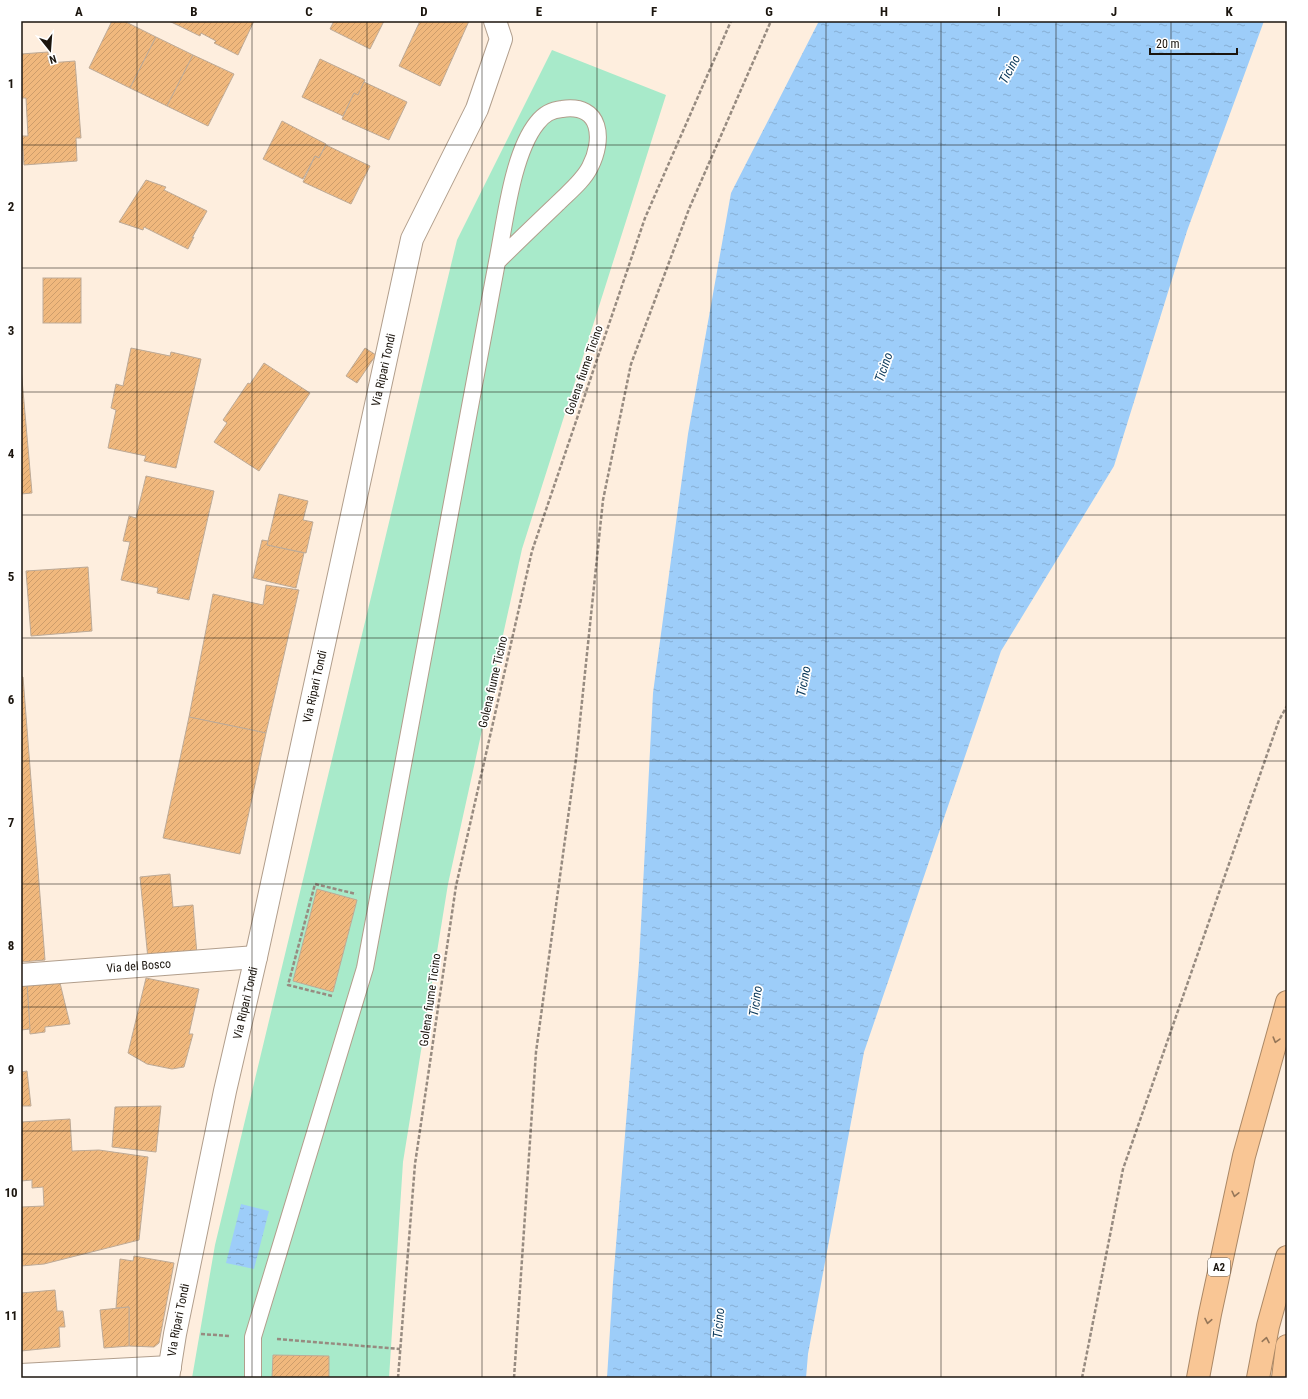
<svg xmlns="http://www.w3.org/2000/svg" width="1308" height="1399" viewBox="0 0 1308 1399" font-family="'Roboto Condensed',sans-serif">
<defs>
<pattern id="water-ripples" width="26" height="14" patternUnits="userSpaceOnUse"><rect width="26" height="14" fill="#9dcdf9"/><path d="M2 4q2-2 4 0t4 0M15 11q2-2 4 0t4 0" fill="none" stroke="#87afd4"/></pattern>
<pattern id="building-hatch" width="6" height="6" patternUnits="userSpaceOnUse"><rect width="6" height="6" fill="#f0b87d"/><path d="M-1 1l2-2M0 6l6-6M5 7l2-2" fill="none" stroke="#cd9d6b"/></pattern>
</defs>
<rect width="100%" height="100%" fill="#feeede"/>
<!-- park -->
<path fill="#a8eaca" d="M552,50L666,95L522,549L448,884L403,1162L389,1378H192L215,1245L457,240Z"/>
<!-- water -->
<g fill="url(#water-ripples)">
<path d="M819,21H1264L1187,231L1114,466L1001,651L864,1052L808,1354L806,1378H607L613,1282L639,963L653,693L688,434L731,193Z"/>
<path d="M241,1204L269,1211L254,1269L226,1263Z"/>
</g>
<!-- building -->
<g fill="url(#building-hatch)" stroke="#bdaa97">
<path d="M112,21H124L156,37L130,88L89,68Z"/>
<path d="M169,21H254L238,55L214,43L216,41L201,33L200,36Z"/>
<path d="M334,21H384L370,49L330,29Z"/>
<path d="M420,21H469L440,86L399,66Z"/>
<path d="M156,37L193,55L167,106L130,88Z"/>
<path d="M48,52L49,63L75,61L81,138H76L77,161L24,165L22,136H28L26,98H21V54Z"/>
<path d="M193,55L234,74L208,126L167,106Z"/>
<path d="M320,59L365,80L358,95L354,93L343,116L302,97Z"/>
<path d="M364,82L407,102L389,140L342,119L354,93L358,95Z"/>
<path d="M282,121L326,144L319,158L315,156L303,179L263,159Z"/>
<path d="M326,145L370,166L351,204L303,182L315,156L319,158Z"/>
<path d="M146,180L166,187L164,190L207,211L192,238L194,237L188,249L144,227L143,230L119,222Z"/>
<rect x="43" y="278" width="38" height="45"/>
<path d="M131,348L170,356L171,352L201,359L176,468L144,461L146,456L108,448L116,410L111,408L116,384L123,386Z"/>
<path d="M365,348L376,355L357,383L346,376Z"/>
<path d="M264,363L310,393L259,471L214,442L227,423L223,420L248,383L250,384Z"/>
<path d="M21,368L32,493L21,494Z"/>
<path d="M146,476L214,491L189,600L157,593L158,588L121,580L130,542L123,541L129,516L136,518Z"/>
<path d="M279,494L308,501L303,520L313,522L306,553L267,545Z"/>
<path d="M262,540L268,541L267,545L304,553L296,588L253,578Z"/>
<path d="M88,567L92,631L31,636L26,571Z"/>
<path d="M266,585L299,590L266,733L189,717L213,594L263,605Z"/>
<path d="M21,677H23L45,960L21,962Z"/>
<path d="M189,717L266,733L240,854L163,838Z"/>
<path d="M170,874L173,907L193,905L197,955L148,959L140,877Z"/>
<path d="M317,889L357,900L333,992L293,981Z"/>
<path d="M146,978L199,989L189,1034H193L184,1067L172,1069L147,1064L128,1053Z"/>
<path d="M60,983L70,1024L45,1027V1032L30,1034L27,984Z"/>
<path d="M27,984L30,1029L21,1030V985Z"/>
<path d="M27,1071L31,1106H21V1072Z"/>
<path d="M161,1106L156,1152L112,1147L115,1107Z"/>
<path d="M70,1119L72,1151L99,1150L148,1157L139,1240L44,1264L21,1266V1207L44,1206L43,1187L32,1188V1180L21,1181V1122Z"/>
<path d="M134,1256L174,1263L159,1343L154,1347L129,1346V1307L116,1308L120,1259L133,1261Z"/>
<path d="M55,1290L57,1311H63L65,1327H59L60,1347L21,1351V1293Z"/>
<path d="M129,1307V1346L104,1348L100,1310Z"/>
<path d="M273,1355L329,1356V1378H272Z"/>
</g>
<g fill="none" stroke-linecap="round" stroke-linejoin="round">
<defs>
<path id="service" d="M253,1378V1337L365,968L497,262C505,223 512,154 537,123C544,114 551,110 562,109C602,103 604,140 590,167C583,181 569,192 558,203C537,223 517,242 497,262"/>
<g id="minor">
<path id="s1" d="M21,975L256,957"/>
<path d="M21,1375L170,1367"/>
<path id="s2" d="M168,1378L175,1334L225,1091L256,957L412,239L477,109L501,39L495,21"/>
</g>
<g id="motorway">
<path d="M1198,1378L1210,1314L1244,1156L1287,1002"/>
<path d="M1258,1378L1268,1326L1287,1257"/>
<path d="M1283,1378L1287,1346"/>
</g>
</defs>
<!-- service casing -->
<use href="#service" stroke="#b19e8c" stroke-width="18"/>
<!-- minor casing -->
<use href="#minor" stroke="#b19e8c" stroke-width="24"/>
<!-- motorway casing -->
<use href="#motorway" stroke="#ab8866" stroke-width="24"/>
<!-- path -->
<g stroke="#978b80" stroke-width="2.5" stroke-dasharray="4 2" stroke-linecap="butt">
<path d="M332,996L288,985L315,884L356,894"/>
<path d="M201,1334L230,1336"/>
<path d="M277,1339L400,1349"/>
<path d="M398,1378L415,1164L456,886L532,551L645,218L731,21"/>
<path d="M514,1378L536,1052L576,759L603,500L631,364L689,209L771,21"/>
<path d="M1082,1378L1123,1169L1279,720L1287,706"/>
</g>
<!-- service -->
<use href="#service" stroke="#fff" stroke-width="16"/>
<!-- minor -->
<use href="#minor" stroke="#fff" stroke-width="22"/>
<!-- motorway -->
<use href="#motorway" stroke="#f9c695" stroke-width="22"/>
</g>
<!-- one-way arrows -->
<defs><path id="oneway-chevron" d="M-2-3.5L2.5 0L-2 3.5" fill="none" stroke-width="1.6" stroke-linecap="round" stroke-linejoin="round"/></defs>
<g stroke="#957658">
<use href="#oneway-chevron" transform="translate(1276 1040) rotate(106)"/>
<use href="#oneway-chevron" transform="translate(1235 1194) rotate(103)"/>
<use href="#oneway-chevron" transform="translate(1208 1321) rotate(101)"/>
<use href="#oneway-chevron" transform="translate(1266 1340) rotate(-79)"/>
</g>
<!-- grid -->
<path fill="none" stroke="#1b150e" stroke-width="1" stroke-opacity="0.55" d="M137,21V1378M252,21V1378M367,21V1378M482,21V1378M597,21V1378M711,21V1378M826,21V1378M941,21V1378M1056,21V1378M1171,21V1378M21,145H1287M21,268H1287M21,392H1287M21,515H1287M21,638H1287M21,761H1287M21,884H1287M21,1007H1287M21,1131H1287M21,1254H1287"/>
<g text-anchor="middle" stroke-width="3.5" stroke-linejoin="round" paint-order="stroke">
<!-- shield labels -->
<rect fill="#fff" stroke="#5f5b56" stroke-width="1" x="1208" y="1258" width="22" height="18" rx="3"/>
<g font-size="11" font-weight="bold" fill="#1b150e">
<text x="1219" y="1271">A2</text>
</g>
<!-- street labels -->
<g font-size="12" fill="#1b150e" stroke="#fff">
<text dy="4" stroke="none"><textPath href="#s2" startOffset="1031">Via Ripari Tondi</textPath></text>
<text transform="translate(584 370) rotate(-71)" y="4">Golena fiume Ticino</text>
<text transform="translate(493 682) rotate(-77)" y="4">Golena fiume Ticino</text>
<text dy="4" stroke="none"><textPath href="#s2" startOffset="707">Via Ripari Tondi</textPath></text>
<text dy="4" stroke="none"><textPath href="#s1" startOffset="118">Via del Bosco</textPath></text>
<text transform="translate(430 1000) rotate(-82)" y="4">Golena fiume Ticino</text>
<text dy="4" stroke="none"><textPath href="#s2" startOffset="383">Via Ripari Tondi</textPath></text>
<text dy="4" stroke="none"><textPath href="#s2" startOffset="59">Via Ripari Tondi</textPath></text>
</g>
<!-- water labels -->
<g font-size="13" font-style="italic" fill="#09385a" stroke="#fff">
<text transform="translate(1009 69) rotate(-62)" y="5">Ticino</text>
<text transform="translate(883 367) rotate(-71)" y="5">Ticino</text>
<text transform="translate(803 681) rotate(-79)" y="5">Ticino</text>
<text transform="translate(755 1001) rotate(-82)" y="5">Ticino</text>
<text transform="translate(718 1323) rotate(-85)" y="5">Ticino</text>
</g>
</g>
<!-- border -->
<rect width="1308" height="1399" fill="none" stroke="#ffffff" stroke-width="44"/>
<!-- north arrow -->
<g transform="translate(50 50) rotate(163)" stroke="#ffffff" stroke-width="3" paint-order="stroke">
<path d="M0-3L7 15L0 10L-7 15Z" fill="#1b150e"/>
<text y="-6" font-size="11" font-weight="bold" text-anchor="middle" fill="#1b150e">N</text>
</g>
<!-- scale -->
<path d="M1150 48v6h87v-6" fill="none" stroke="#1b150e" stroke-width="2"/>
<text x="1156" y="48" font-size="12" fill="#1b150e" stroke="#ffffff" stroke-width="3" paint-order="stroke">20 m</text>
<rect x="22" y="22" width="1264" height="1355" fill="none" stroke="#1b150e" stroke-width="1.5"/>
<g font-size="13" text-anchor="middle" font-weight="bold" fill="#1b150e">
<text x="79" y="16">A</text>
<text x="194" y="16">B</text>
<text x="309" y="16">C</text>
<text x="424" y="16">D</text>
<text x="539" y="16">E</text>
<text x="654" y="16">F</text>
<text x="769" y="16">G</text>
<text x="884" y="16">H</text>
<text x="999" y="16">I</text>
<text x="1114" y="16">J</text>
<text x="1229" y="16">K</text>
<text x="11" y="88">1</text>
<text x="11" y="211">2</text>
<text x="11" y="335">3</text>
<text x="11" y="458">4</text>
<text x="11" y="581">5</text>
<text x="11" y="704">6</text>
<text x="11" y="827">7</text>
<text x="11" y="950">8</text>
<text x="11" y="1074">9</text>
<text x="11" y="1197">10</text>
<text x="11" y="1320">11</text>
</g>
</svg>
